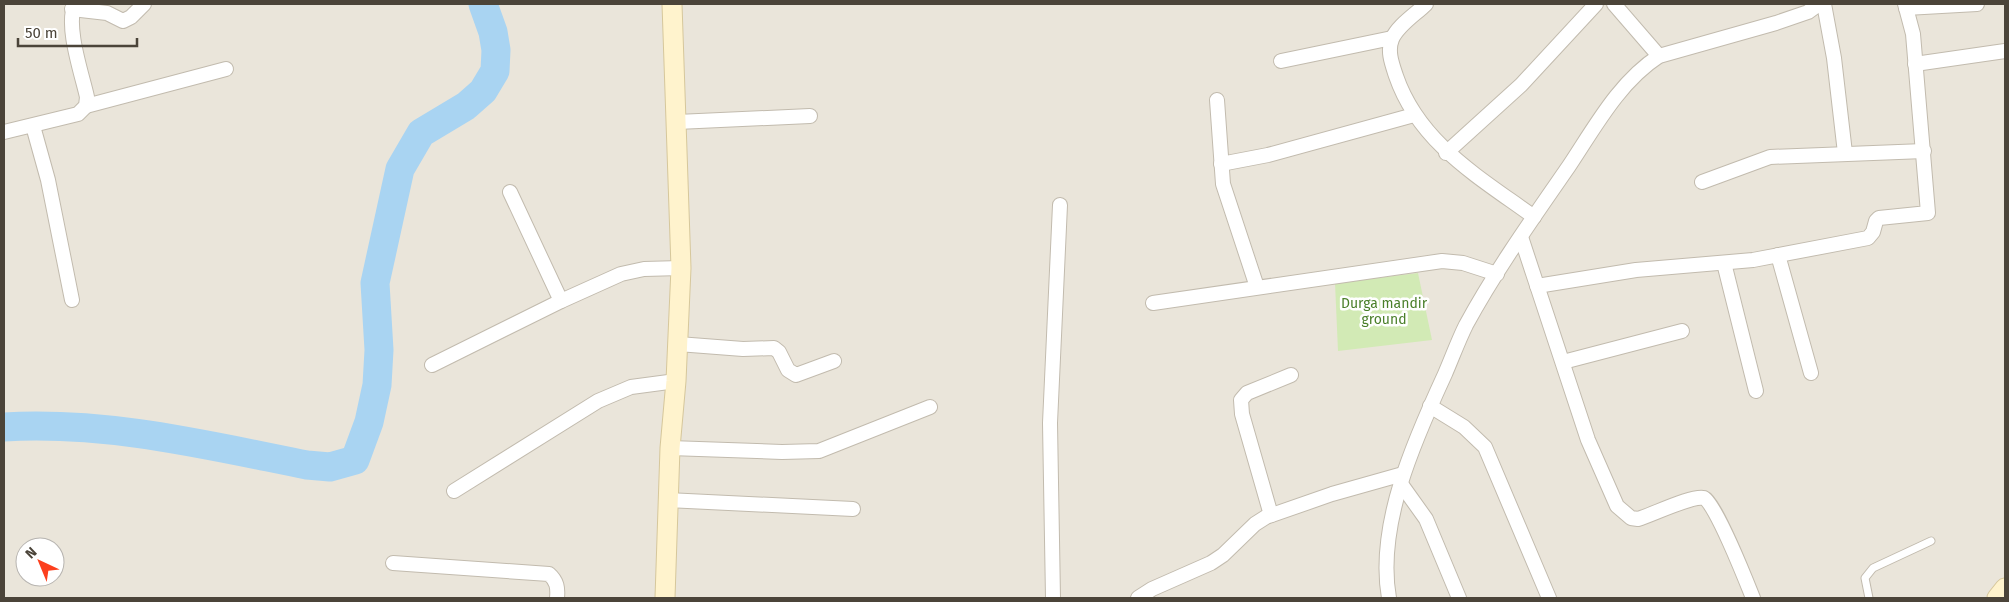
<svg xmlns="http://www.w3.org/2000/svg" width="2009" height="602" viewBox="0 0 2009 602" font-family="'Fira Sans',sans-serif">
<rect width="100%" height="100%" fill="#f6f3ec"/>
<!-- residential -->
<path fill="#eae5da" fill-rule="evenodd" d="M4,4H2005V598H4ZM25,547H55V577H25Z"/>
<!-- green -->
<path fill="#d2eab5" d="M1418,273L1432,340L1338,351L1335,283Z"/>
<g fill="none" stroke-linecap="round" stroke-linejoin="round">
<!-- river -->
<path stroke="#a9d4f2" stroke-width="29" d="M4,427C108,421 206,445 307,465L330,467L355,460L369,422L377,385L379,350L375,283L400,169L421,133L466,106L483,91L495,71L496,50L493,32L483,4"/>
<defs>
<path id="lane" d="M1869,598L1865,578L1873,568L1931,541"/>
<g id="street">
<path d="M1426,4C1416,14 1398,25 1392,39C1387,51 1392,64 1396,76C1419,143 1479,177 1534,217"/>
<path d="M1614,4L1659,56"/>
<path d="M1824,4L1834,58L1845,153"/>
<path d="M1906,8L1977,4"/>
<path d="M72,9L107,13L123,21L131,17L144,4"/>
<path d="M1281,61L1392,38"/>
<path d="M1915,64L2005,51"/>
<path d="M1217,100L1223,184L1257,287"/>
<path d="M86,106L226,69"/>
<path d="M677,122L810,116"/>
<path d="M33,126L48,180L72,300"/>
<path d="M4,132L78,114L86,106L87,97C82,74 65,26 75,4"/>
<path d="M1446,153L1521,85L1596,4"/>
<path d="M1221,164L1268,155L1414,115"/>
<path d="M1702,182L1770,157L1924,151"/>
<path d="M510,192L561,301"/>
<path d="M1521,237L1588,440L1617,506L1631,518L1638,519C1652,515 1692,495 1704,498C1715,502 1747,583 1753,598"/>
<path d="M1778,255L1811,373"/>
<path d="M1724,263L1756,391"/>
<path d="M1537,286L1636,270L1753,260L1868,238L1873,232L1876,221L1879,218L1928,213L1913,34L1905,4"/>
<path d="M1153,303L1442,261L1463,263L1497,274"/>
<path d="M678,344L743,349L774,348L779,352L788,370L796,375L834,361"/>
<path d="M1563,362L1682,331"/>
<path d="M432,365L561,301L621,274L644,269L681,268"/>
<path d="M1430,406L1464,427L1485,447L1549,598"/>
<path d="M670,448L782,452L819,451L930,407"/>
<path d="M1401,484L1426,519L1459,598"/>
<path d="M454,491L598,401L631,387L676,381"/>
<path d="M667,500L853,509"/>
<path d="M1271,515L1242,414L1241,400L1247,393L1291,375"/>
<path d="M393,563L549,574C557,581 558,588 557,598"/>
<path d="M1053,598L1050,423L1060,205"/>
<path d="M1138,598L1152,589L1211,563L1223,555L1255,524L1266,517L1332,494L1403,474"/>
<path d="M1389,598C1376,525 1415,439 1445,374C1452,358 1458,341 1466,325C1496,270 1533,218 1569,166C1595,127 1619,82 1659,56L1776,23L1808,12L1819,4"/>
</g>
<g id="secondary">
<path d="M665,598L670,448L676,381L681,268L672,4"/>
<path d="M1997,598L2005,588"/>
</g>
</defs>
<!-- lane casing -->
<use href="#lane" stroke="#c2bbae" stroke-width="9"/>
<!-- street casing -->
<use href="#street" stroke="#c2bbae" stroke-width="16"/>
<!-- secondary casing -->
<use href="#secondary" stroke="#d6c79b" stroke-width="21"/>
<!-- lane -->
<use href="#lane" stroke="#fff" stroke-width="7"/>
<!-- street -->
<use href="#street" stroke="#fff" stroke-width="14"/>
<!-- secondary -->
<use href="#secondary" stroke="#fff3cd" stroke-width="19"/>
</g>
<g text-anchor="middle" stroke-width="5" stroke-linejoin="round" paint-order="stroke">
<!-- park labels -->
<g font-size="14" fill="#4a7f2a" stroke="#fff">
<text x="1384" y="308">Durga mandir<tspan x="1384" dy="16">ground</tspan></text>
</g>
</g>
<!-- border -->
<rect width="2009" height="602" fill="none" stroke="#4b4439" stroke-width="10"/>
<!-- north arrow -->
<g transform="translate(40 562) rotate(316)"><circle r="24" fill="#ffffff" stroke="#b7b4b0"/>
<path d="M0-4L9 19L0 12L-9 19Z" fill="#fc3f1d"/>
<text y="-8" font-size="14" font-weight="bold" text-anchor="middle" fill="#4b4439">N</text>
</g>
<!-- scale -->
<path d="M18 38v8h119v-8" fill="none" stroke="#4b4439" stroke-width="2.5"/>
<text x="25" y="38" font-size="15" fill="#4b4439" stroke="#ffffff" stroke-width="4" paint-order="stroke">50 m</text>
</svg>
